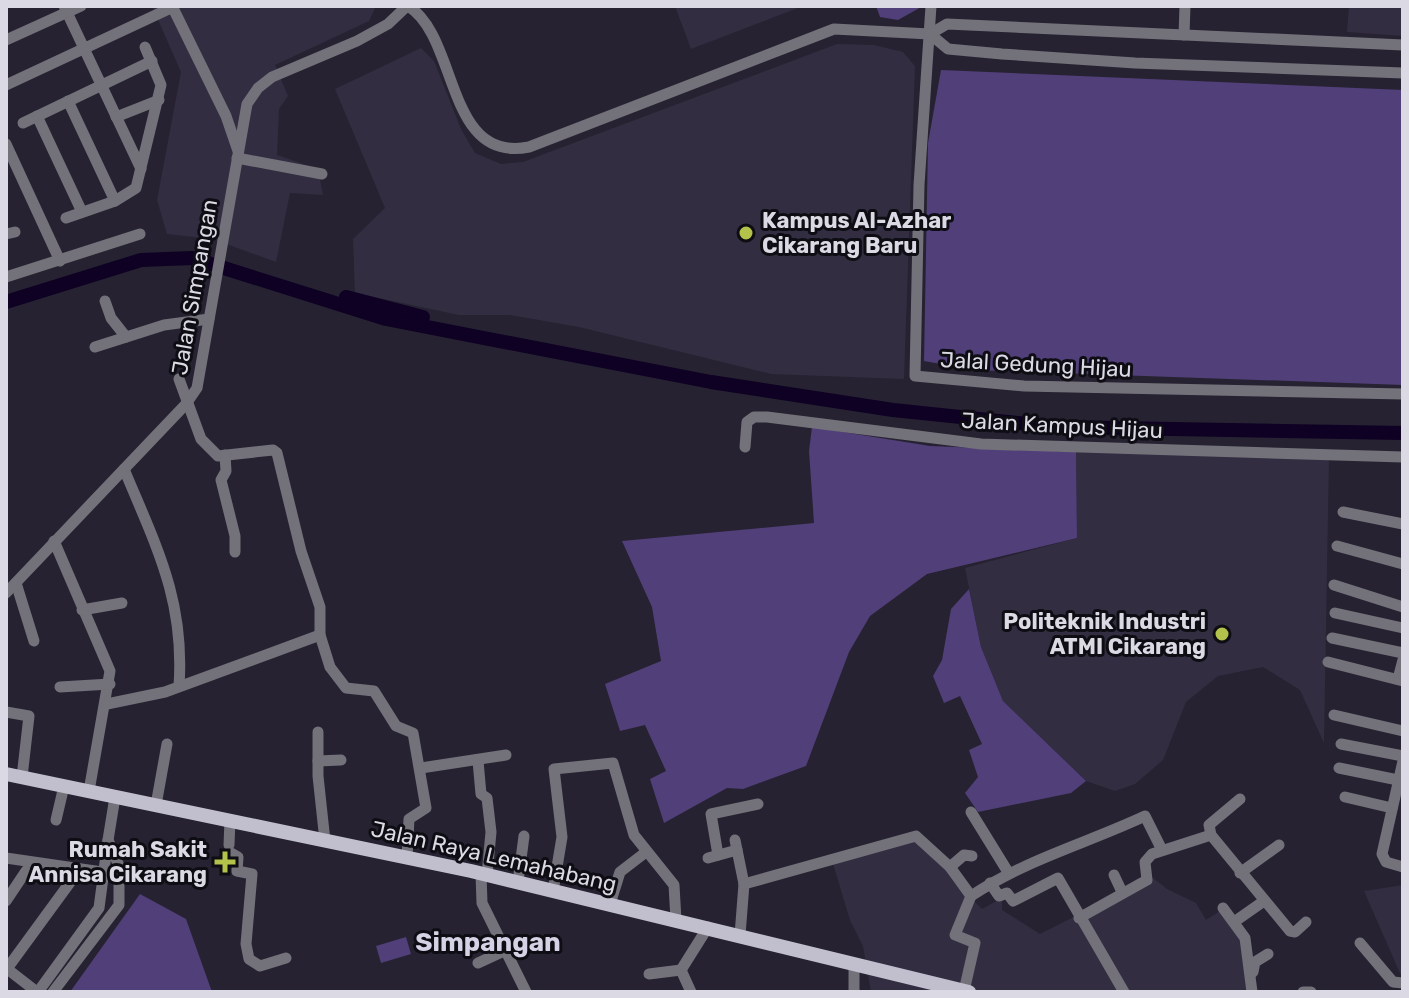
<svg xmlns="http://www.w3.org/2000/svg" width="1409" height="998" viewBox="0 0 1409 998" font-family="Rubik,sans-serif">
<rect width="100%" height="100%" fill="#262231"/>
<!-- built -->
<g fill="#322d41">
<path d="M152,6H376L369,21L275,65L288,96L279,109L277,155L318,169L323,195L290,193L276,262L212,239L167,234L157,200L181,72Z"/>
<path d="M675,6H803L691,49Z"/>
<path d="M1349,6H1403V36L1347,32Z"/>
<path d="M837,44L874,45L903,52L915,66L904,379L771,374L579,327L510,315H459L355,293L353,239L385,208L335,89L421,48L434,61L461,129L475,153L501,164L523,162Z"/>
<path d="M1076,452L1329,456L1324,743L1300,690L1263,667L1218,676L1186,702L1163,760L1135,784L1115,791L1086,781L1003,701L981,647L965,568L1077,538Z"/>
<path d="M914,838L949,865L969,896L982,909L1002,898V910L1040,934L1152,877L1167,889L1196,903L1206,920L1223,909L1242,936L1247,992H871L863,946L850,920L831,857Z"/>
<path d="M1403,885V980L1364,891Z"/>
</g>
<!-- green -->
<g fill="#513f79">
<path d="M876,6H923L898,20L880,17Z"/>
<path d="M941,70L1403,90V385L974,370L924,361L928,143Z"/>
<path d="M812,427L930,446L1076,452L1077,538L927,574L870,616L849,652L806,766L743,789L727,788L664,823L650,779L666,771L645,725L620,731L605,684L661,661L652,607L622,541L814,523L809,451Z"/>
<path d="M969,589L981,647L1003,701L1086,781L1071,793L978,812L965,793L978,777L969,750L982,744L960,696L944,703L933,676L942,660L951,609Z"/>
<path d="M140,894L186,919L212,992H70Z"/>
<path d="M406,937L411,954L381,963L376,946Z"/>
</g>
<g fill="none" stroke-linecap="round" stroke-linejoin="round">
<!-- river -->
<g stroke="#0e0124" stroke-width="14">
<path d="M346,297L423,317"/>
<path d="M6,302L141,260L192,258L386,319L711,382L893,410L1057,427L1403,433"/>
</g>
<!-- minor -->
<g stroke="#737179" stroke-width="11">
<path d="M64,6L141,169"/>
<path d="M172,6L226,116L238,151"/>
<path d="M408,6C459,37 445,164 529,147L834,29L930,34L948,49L1002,54L1135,63L1403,73"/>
<path d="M931,6L919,185L915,376L1024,386L1403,394"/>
<path d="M930,34L947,24L1403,45"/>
<path d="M1184,35L1185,6"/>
<path d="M6,40L81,6"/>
<path d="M6,85L173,7"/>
<path d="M68,101L115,201"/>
<path d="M37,116L82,212"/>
<path d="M116,117L159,100"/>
<path d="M23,123L152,61"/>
<path d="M6,144L60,261"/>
<path d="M237,158L322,174"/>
<path d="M66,218L115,201L136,188L161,85L145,47"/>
<path d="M6,234L15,232"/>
<path d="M6,277L140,234"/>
<path d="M105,301L111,318L126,337"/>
<path d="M95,347L164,325L209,319"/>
<path d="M179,379L201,439L218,456L273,450L277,453L301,551L320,607V635L330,667L346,688L374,691L396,726L413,733L426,808L409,819L407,858"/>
<path d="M745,447L747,422L754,417H767L981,444L1403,457"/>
<path d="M225,455L226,471L221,480L235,536V552"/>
<path d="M124,469C156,546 185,600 179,686"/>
<path d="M1343,512L1403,524"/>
<path d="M54,541L110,671L89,791"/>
<path d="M1337,546L1403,564"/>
<path d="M16,583L34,641"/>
<path d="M1334,585L1403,607"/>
<path d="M6,593L186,404L197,388L247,104L258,88L272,77L357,41L388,24L407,6"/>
<path d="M82,610L122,603"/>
<path d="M1335,613L1403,628"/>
<path d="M1332,638L1403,653"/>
<path d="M1328,662L1403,681"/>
<path d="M1398,679L1403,660"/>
<path d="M60,687L110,684"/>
<path d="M107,704L165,692L320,635"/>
<path d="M6,712L29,716L22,777"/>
<path d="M1334,715L1403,731"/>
<path d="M318,732V776L325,841"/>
<path d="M1341,744L1403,756"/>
<path d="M318,761L341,760"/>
<path d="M478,761L481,794L487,798L491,832L487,875"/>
<path d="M1403,761L1382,854L1386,862L1403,867"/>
<path d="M421,768L506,755"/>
<path d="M1339,768L1398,780"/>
<path d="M1345,797L1392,808"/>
<path d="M1240,799L1209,825L1211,835L1290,931L1295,932L1306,922"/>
<path d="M156,805L167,744"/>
<path d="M971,812L1008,872"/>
<path d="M56,820L64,786"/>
<path d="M108,840L115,797"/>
<path d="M735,840L744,884L740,935"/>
<path d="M229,845L230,820"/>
<path d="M231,853L238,857L237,871L252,874L246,944L249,959L260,966L286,958"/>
<path d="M718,855L711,814L758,804"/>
<path d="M6,858L102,872"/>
<path d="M708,858L737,850"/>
<path d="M950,867L964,855L972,856"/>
<path d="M1240,873L1279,845"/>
<path d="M481,874L482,903L526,992"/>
<path d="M1114,875L1122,892"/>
<path d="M518,882L524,836"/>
<path d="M990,883L999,896L1007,893L1013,901L1058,878L1124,992"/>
<path d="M744,884L916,836L950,867L971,896C1027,859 1085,844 1145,816L1162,850"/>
<path d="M553,891L562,837L554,769L613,763L634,835L674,885L676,920"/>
<path d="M6,901L26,871"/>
<path d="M610,904L620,872L646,852"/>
<path d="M1223,908L1245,938L1252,992"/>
<path d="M1079,918L1147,880L1145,862L1152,854L1211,835"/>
<path d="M1234,922L1264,901"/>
<path d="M1360,943L1393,982L1403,983"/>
<path d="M478,963L504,951"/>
<path d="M854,963V992"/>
<path d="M6,968L37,992"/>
<path d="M6,970L74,877"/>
<path d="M1253,972L1255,962L1268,954"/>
<path d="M649,974L681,970"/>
<path d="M964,991L975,943L955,935L971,896"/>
<path d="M38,992L99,908L108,840L119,866V905L53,992"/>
<path d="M691,992L681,970L708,927"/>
<path d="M1303,992H1311"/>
</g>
<!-- major -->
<path stroke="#c1bece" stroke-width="14" d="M6,774L471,871L969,992"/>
</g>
<!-- markers -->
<g fill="#b3c24b" stroke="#0e0d13" stroke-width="3">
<circle cx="746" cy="233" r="8"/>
<circle cx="1222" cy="634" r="8"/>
<path d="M221 850h8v8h8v8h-8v8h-8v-8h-8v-8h8z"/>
</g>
<g text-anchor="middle" stroke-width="6" stroke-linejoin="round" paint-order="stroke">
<!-- poi labels -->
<g font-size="22" font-weight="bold" fill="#dbd9e3" stroke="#0e0d13" text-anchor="end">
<text x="762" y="228" text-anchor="start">Kampus Al-Azhar<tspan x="762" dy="25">Cikarang Baru</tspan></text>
<text x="1206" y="629">Politeknik Industri<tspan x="1206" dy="25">ATMI Cikarang</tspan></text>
<text x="207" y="857">Rumah Sakit<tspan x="207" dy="25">Annisa Cikarang</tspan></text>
</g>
<!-- street labels -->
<g font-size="22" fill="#dbd9e3" stroke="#0e0d13">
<text transform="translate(194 287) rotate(-80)" y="8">Jalan Simpangan</text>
<text transform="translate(1036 364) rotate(3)" y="8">Jalal Gedung Hijau</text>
<text transform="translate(1062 425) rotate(3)" y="8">Jalan Kampus Hijau</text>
<text transform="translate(494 856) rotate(13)" y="8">Jalan Raya Lemahabang</text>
</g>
<!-- quarter labels -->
<g font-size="26" font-weight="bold" fill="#d6d2e6" stroke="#0e0d13">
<text x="488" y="951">Simpangan</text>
</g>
</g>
<!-- border -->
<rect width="1409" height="998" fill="none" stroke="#dbd9e3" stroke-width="16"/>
</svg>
